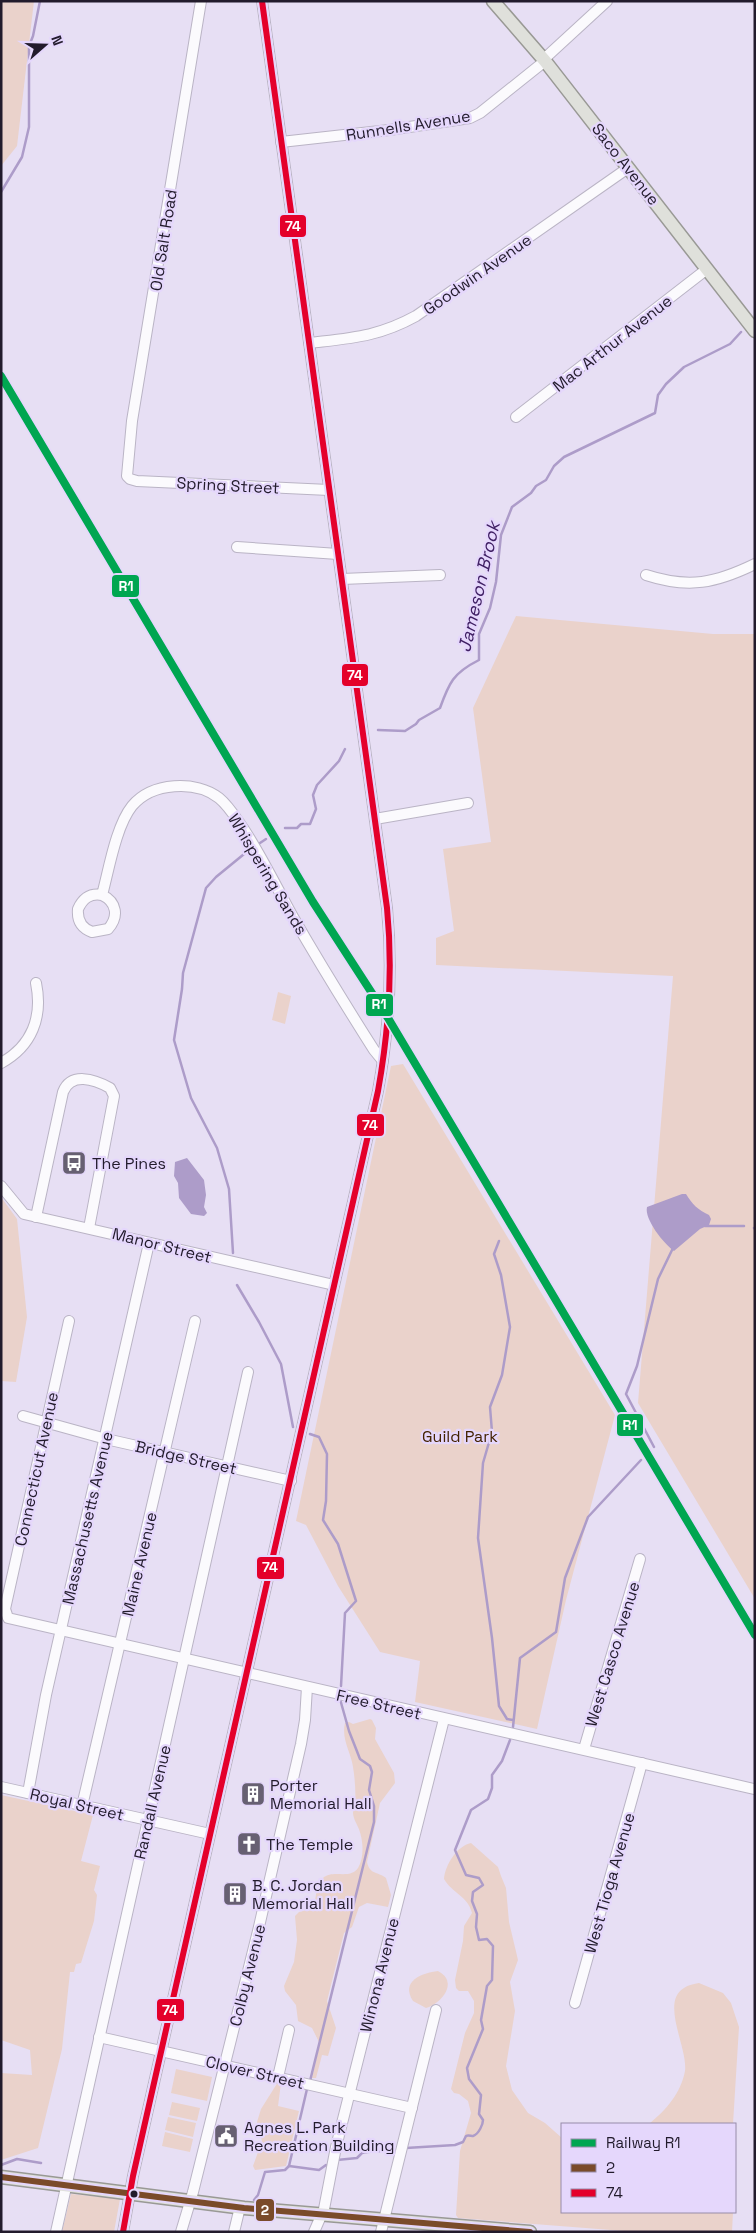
<svg xmlns="http://www.w3.org/2000/svg" width="756" height="2233" viewBox="0 0 756 2233" font-family="'Space Grotesk',sans-serif">
<rect width="100%" height="100%" fill="#e7dff4"/>
<!-- green -->
<g fill="#ead2cb">
<path d="M1,1H34L17,146L1,166Z"/>
<path d="M516,616L713,634H755V1599L638,1403L673,976L436,965V938L454,931L443,849L491,842L473,708Z"/>
<path d="M278,992L291,996L285,1024L272,1020Z"/>
<path d="M403,1064L615,1415L566,1600L537,1729L415,1702L420,1661L380,1652L338,1586L306,1525L296,1521L391,1066Z"/>
<path d="M1,1197L17,1219L27,1317L16,1382L1,1381Z"/>
<path d="M370,1719L372,1720L376,1728L375,1739L394,1773L395,1783L380,1803L367,1862C370,1875 377,1871 386,1878L391,1895L388,1907L367,1903L359,1907L352,1927L344,1933L327,2001L336,2028L328,2056L322,2055L316,2078H312L320,2044L312,2028L298,2021L296,2005L285,1991L284,1986L294,1962L297,1940L295,1916L299,1912C324,1907 310,1891 323,1878C333,1869 350,1880 358,1868C365,1857 363,1838 358,1827C356,1822 353,1818 353,1812C353,1810 354,1808 355,1805C356,1794 355,1779 353,1767C351,1752 341,1739 345,1723L349,1722L353,1724Z"/>
<path d="M1,1795L93,1815L81,1861L100,1866L94,1890L97,1895L94,1921L81,1963L76,1964L74,1972H70L62,2049L38,2148L1,2160V2073L32,2075L30,2050L1,2040Z"/>
<path d="M471,1843L498,1867L501,1876L506,1888L509,1922L518,1960L510,1982L515,2011L506,2066L512,2090L528,2113L545,2123L562,2138V2212H733L732,2232H637L458,2218L456,2215L460,2151L471,2113L468,2101L459,2094L454,2093L451,2089L465,2033L474,2013V2001L468,1991H459L456,1988L455,1980L463,1941L464,1926L472,1913C468,1896 452,1893 444,1879C445,1865 457,1846 471,1843Z"/>
<path d="M438,1971C459,1982 442,2003 426,2008L413,2001C400,1981 422,1973 438,1971Z"/>
<path d="M699,1983L723,1993L731,2003L739,2027L733,2124H649C666,2110 681,2093 685,2071C688,2048 660,2002 684,1988C688,1985 694,1984 699,1983Z"/>
<path d="M176,2069L212,2077L207,2101L171,2093Z"/>
<path d="M278,2082L281,2083L278,2106L299,2111L286,2166L255,2170L253,2166L262,2141L257,2122L261,2109Z"/>
<path d="M172,2102L200,2108L197,2121L169,2115Z"/>
<path d="M168,2117L196,2123L193,2137L165,2130Z"/>
<path d="M165,2132L193,2139L190,2152L162,2146Z"/>
<path d="M71,2194L120,2199L114,2232H62Z"/>
</g>
<!-- water -->
<g fill="#ad9cc9">
<path d="M187,1158L204,1180L206,1195L204,1207L207,1213L204,1216L191,1214L179,1198L178,1183L174,1176L175,1162Z"/>
<path d="M682,1194H686C692,1204 698,1210 709,1215L711,1219L709,1225L700,1229L674,1251C664,1244 644,1219 647,1207Z"/>
</g>
<g fill="none" stroke-linecap="round" stroke-linejoin="round">
<!-- stream -->
<g stroke="#ad9cc9" stroke-width="2.5">
<path d="M1,192L22,157L29,127V46L33,36L40,1"/>
<path d="M378,730L405,731L416,724L419,720L440,708C449,683 453,673 479,660V634L490,608L496,582L501,535L512,507L531,493L536,486L546,480L554,466L564,457L655,413L658,395L666,384L684,367L730,344L741,332"/>
<path d="M285,828H297L301,824H310L316,809L313,795L317,785L339,761L345,749"/>
<path d="M260,843L266,839"/>
<path d="M705,1226H744"/>
<path d="M754,1228L755,1229"/>
<path d="M499,1241L494,1254L501,1275L510,1327L502,1375L490,1407L492,1432L483,1463L478,1538L492,1638L499,1706L507,1719L513,1720"/>
<path d="M233,1253L229,1189L217,1148L191,1098L174,1040L182,989L183,973L206,888L216,877L249,850"/>
<path d="M237,1285L259,1322L281,1364L293,1427"/>
<path d="M310,1434L319,1437L327,1454L326,1501L323,1520L338,1544L356,1601L345,1613L341,1686"/>
<path d="M654,1447L626,1394L637,1366L658,1279L673,1248"/>
<path d="M513,1727L520,1658L556,1632L565,1578L588,1517L641,1460"/>
<path d="M310,2081L374,1822V1806L369,1790L372,1772L370,1766L360,1759L349,1731L340,1699"/>
<path d="M406,2148L455,2145L463,2142L466,2136C468,2135 471,2136 473,2136C479,2134 483,2124 483,2120L479,2114L481,2095L469,2079L467,2068L483,2029L481,2020L487,1986L492,1980L493,1946L487,1939L479,1940L476,1927L477,1914L472,1901L473,1892L483,1885L479,1878L466,1875L455,1850L471,1810L488,1799L492,1788V1775L502,1761L510,1740"/>
<path d="M337,2160L357,2158L362,2153L367,2152L396,2150"/>
<path d="M1,2165L17,2159L41,2163"/>
<path d="M289,2166L319,2170L326,2165"/>
<path d="M254,2200L258,2195L265,2172L285,2170L289,2166L307,2089"/>
</g>
<defs>
<g id="minor">
<path d="M201,1L132,421L127,476L130,479L137,481L329,490"/>
<path d="M544,59L607,1"/>
<path d="M281,142L389,130L470,118L480,113L545,61"/>
<path d="M309,343C351,338 378,337 416,316L628,168"/>
<path d="M516,417L707,269"/>
<path d="M237,547L338,554"/>
<path d="M646,575C689,589 716,583 755,564"/>
<path d="M342,579L440,575"/>
<path d="M375,819L468,803"/>
<path d="M102,895C117,902 119,917 108,929L92,932C81,928 77,920 78,909C83,898 90,893 102,895C109,869 116,826 132,806C152,782 196,780 219,798C230,807 237,820 245,831C263,859 277,888 293,917C319,962 346,1006 374,1050L383,1061"/>
<path d="M1,1063C32,1046 43,1017 36,983"/>
<path d="M1,1186L24,1214L334,1285"/>
<path d="M36,1217L63,1092C71,1072 94,1079 110,1088L114,1096L89,1228"/>
<path d="M69,1321L5,1609L8,1618L754,1789"/>
<path d="M23,1416L106,1439L291,1481"/>
<path d="M584,1749L640,1559"/>
<path d="M1,1787L210,1834"/>
<path d="M28,1793L46,1695L149,1243"/>
<path d="M82,1806L195,1321"/>
<path d="M575,2003L642,1763"/>
<path d="M99,2037L412,2108"/>
<path d="M278,2077L289,2030"/>
<path d="M56,2232L248,1372"/>
<path d="M123,2232L133,2176L378,1091C389,1030 393,969 387,908L262,1"/>
<path d="M181,2232L193,2192L258,1931L301,1744L305,1720L307,1687"/>
<path d="M234,2232L240,2207"/>
<path d="M314,2232L324,2209L336,2147L444,1719"/>
<path d="M381,2232L436,2010"/>
</g>
<g id="major">
<path d="M493,1L545,61L755,331"/>
<path d="M1,2177L244,2208L530,2232"/>
</g>
</defs>
<!-- minor casing -->
<use href="#minor" stroke="#bab4c5" stroke-width="12"/>
<!-- major casing -->
<use href="#major" stroke="#999995" stroke-width="15"/>
<!-- minor -->
<use href="#minor" stroke="#fbfafd" stroke-width="10"/>
<!-- major -->
<use href="#major" stroke="#dfe0db" stroke-width="12"/>
<!-- rail -->
<path stroke="#cbc8cf" stroke-width="2.5" stroke-dasharray="6 6" stroke-linecap="butt" d="M1,376L313,902L373,993"/>
<defs>
<path id="bus-1" d="M1,2177L244,2208L530,2232"/>
<path id="bus-2" d="M123,2232L133,2176L378,1091C389,1030 393,969 387,908L262,1"/>
</defs>
<!-- bus-1 casing -->
<use href="#bus-1" stroke="#e5d7fc" stroke-width="10"/>
<!-- bus-2 casing -->
<use href="#bus-2" stroke="#e5d7fc" stroke-width="10"/>
<!-- bus-1 -->
<use href="#bus-1" stroke="#7a4b2a" stroke-width="6"/>
<!-- bus-2 -->
<use href="#bus-2" stroke="#e4002b" stroke-width="6"/>
<defs>
<path id="rail-1" d="M1,376L313,902L388,1018L755,1635"/>
</defs>
<!-- rail-1 casing -->
<use href="#rail-1" stroke="#e5d7fc" stroke-width="11"/>
<!-- rail-1 -->
<use href="#rail-1" stroke="#00a651" stroke-width="8"/>
</g>
<!-- icons -->
<defs>
<symbol id="bus-square" viewBox="-11 -11 22 22"><rect x="-9" y="-9" width="18" height="18" rx="4" fill="#676072" stroke="#e5d7fc"/><path d="M-5-6H5V4H4V6H2V4H-2V6H-4V4H-5ZM-3.5-4V0h7V-4ZM-3.5 1.2v1.5H-2V1.2ZM2 1.2v1.5H3.5V1.2Z" fill="#fff"/></symbol>
<symbol id="building-square" viewBox="-11 -11 22 22"><rect x="-9" y="-9" width="18" height="18" rx="4" fill="#676072" stroke="#e5d7fc"/><path d="M-4-6H4V6H1V3H-1V6H-4ZM-2.5-4.3h1.7v1.8h-1.7ZM.8-4.3h1.7v1.8H.8ZM-2.5-1h1.7V.8h-1.7ZM.8-1h1.7V.8H.8Z" fill="#fff"/></symbol>
<symbol id="church-square" viewBox="-11 -11 22 22"><rect x="-9" y="-9" width="18" height="18" rx="4" fill="#676072" stroke="#e5d7fc"/><path d="M-1.2-6h2.4v3.5h3.3v2.4h-3.3V6h-2.4V-.1h-3.3v-2.4h3.3Z" fill="#fff"/></symbol>
<symbol id="civic-square" viewBox="-11 -11 22 22"><rect x="-9" y="-9" width="18" height="18" rx="4" fill="#676072" stroke="#e5d7fc"/><path d="M-.6-6.5H3V-4.5H.6V-3L4-1V1h2V6H-6V1h2V-1L-.6-3ZM-1.2 2.5V6h2.4V2.5Z" fill="#fff"/></symbol>
</defs>
<g fill-rule="evenodd">
<use href="#bus-square" x="60" y="1149" width="28" height="28"/>
<use href="#building-square" x="239" y="1780" width="28" height="28"/>
<use href="#church-square" x="235" y="1830" width="28" height="28"/>
<use href="#building-square" x="221" y="1880" width="28" height="28"/>
<use href="#civic-square" x="212" y="2122" width="28" height="28"/>
</g>
<!-- markers -->
<circle fill="#221b2c" stroke="#e5d7fc" stroke-width="2" cx="134" cy="2194" r="4.5"/>
<g text-anchor="middle" stroke-width="4.5" stroke-linejoin="round" paint-order="stroke">
<!-- street labels -->
<g font-size="16" fill="#221b2c" stroke="#e5d7fc">
<text transform="translate(408 125) rotate(-9)" y="6">Runnells Avenue</text>
<text transform="translate(626 164) rotate(52)" y="6">Saco Avenue</text>
<text transform="translate(163 240) rotate(-81)" y="6">Old Salt Road</text>
<text transform="translate(477 274) rotate(-35)" y="6">Goodwin Avenue</text>
<text transform="translate(612 343) rotate(-38)" y="6">Mac Arthur Avenue</text>
<text transform="translate(228 485) rotate(3)" y="6">Spring Street</text>
<text transform="translate(268 874) rotate(59)" y="6">Whispering Sands</text>
<text transform="translate(162 1245) rotate(14)" y="6">Manor Street</text>
<text transform="translate(186 1457) rotate(13)" y="6">Bridge Street</text>
<text transform="translate(36 1469) rotate(-78)" y="6">Connecticut Avenue</text>
<text transform="translate(87 1518) rotate(-77)" y="6">Massachusetts Avenue</text>
<text transform="translate(139 1564) rotate(-77)" y="6">Maine Avenue</text>
<text transform="translate(612 1654) rotate(-73)" y="6">West Casco Avenue</text>
<text transform="translate(379 1704) rotate(13)" y="6">Free Street</text>
<text transform="translate(152 1802) rotate(-77)" y="6">Randall Avenue</text>
<text transform="translate(77 1804) rotate(13)" y="6">Royal Street</text>
<text transform="translate(609 1883) rotate(-74)" y="6">West Tioga Avenue</text>
<text transform="translate(247 1975) rotate(-76)" y="6">Colby Avenue</text>
<text transform="translate(379 1975) rotate(-76)" y="6">Winona Avenue</text>
<text transform="translate(255 2072) rotate(13)" y="6">Clover Street</text>
</g>
<!-- poi labels -->
<g font-size="16" fill="#221b2c" stroke="#e5d7fc" text-anchor="start">
<text x="92" y="1169">The Pines</text>
<text x="270" y="1791">Porter<tspan x="270" dy="18">Memorial Hall</tspan></text>
<text x="266" y="1850">The Temple</text>
<text x="252" y="1891">B. C. Jordan<tspan x="252" dy="18">Memorial Hall</tspan></text>
<text x="244" y="2133">Agnes L. Park<tspan x="244" dy="18">Recreation Building</tspan></text>
</g>
<!-- park labels -->
<g font-size="16" fill="#422100" stroke="#e5d7fc">
<text x="460" y="1442">Guild Park</text>
</g>
<!-- water labels -->
<g font-size="18" font-style="italic" fill="#402064" stroke="#e5d7fc">
<text transform="translate(479 587) rotate(-77)" y="6">Jameson Brook</text>
</g>
</g>
<g stroke="#e5d7fc" stroke-width="2">
<rect x="279" y="214" width="28" height="24" rx="5" fill="#e4002b"/>
<rect x="111" y="574" width="29" height="24" rx="5" fill="#00a651"/>
<rect x="341" y="663" width="28" height="24" rx="5" fill="#e4002b"/>
<rect x="365" y="993" width="29" height="24" rx="5" fill="#00a651"/>
<rect x="356" y="1113" width="29" height="24" rx="5" fill="#e4002b"/>
<rect x="616" y="1413" width="28" height="24" rx="5" fill="#00a651"/>
<rect x="256" y="1556" width="29" height="24" rx="5" fill="#e4002b"/>
<rect x="156" y="1998" width="29" height="24" rx="5" fill="#e4002b"/>
<rect x="255" y="2198" width="20" height="24" rx="5" fill="#7a4b2a"/>
</g>
<g font-size="14" text-anchor="middle" font-weight="bold" fill="#fff">
<text x="293" y="231">74</text>
<text x="126" y="591">R1</text>
<text x="355" y="680">74</text>
<text x="379" y="1009">R1</text>
<text x="370" y="1130">74</text>
<text x="630" y="1430">R1</text>
<text x="270" y="1572">74</text>
<text x="170" y="2015">74</text>
<text x="265" y="2215">2</text>
</g>
<!-- border -->
<rect width="756" height="2233" fill="none" stroke="#221b2c" stroke-width="5"/>
<!-- legend -->
<rect x="561" y="2123" width="175" height="90" fill="#e5d7fc" stroke="#978ca9"/>
<rect x="571" y="2139" width="25" height="8" fill="#00a651" stroke="#978ca9"/>
<text x="606" y="2148" font-size="15" fill="#221b2c">Railway R1</text>
<rect x="571" y="2164" width="25" height="8" fill="#7a4b2a" stroke="#978ca9"/>
<text x="606" y="2173" font-size="15" fill="#221b2c">2</text>
<rect x="571" y="2189" width="25" height="8" fill="#e4002b" stroke="#978ca9"/>
<text x="606" y="2198" font-size="15" fill="#221b2c">74</text>
<!-- north arrow -->
<g transform="translate(45 45) rotate(70)" stroke="#e5d7fc" stroke-width="4" paint-order="stroke">
<path d="M0-4L9 19L0 12L-9 19Z" fill="#221b2c"/>
<text y="-8" font-size="14" font-weight="bold" text-anchor="middle" fill="#221b2c">N</text>
</g>
</svg>
